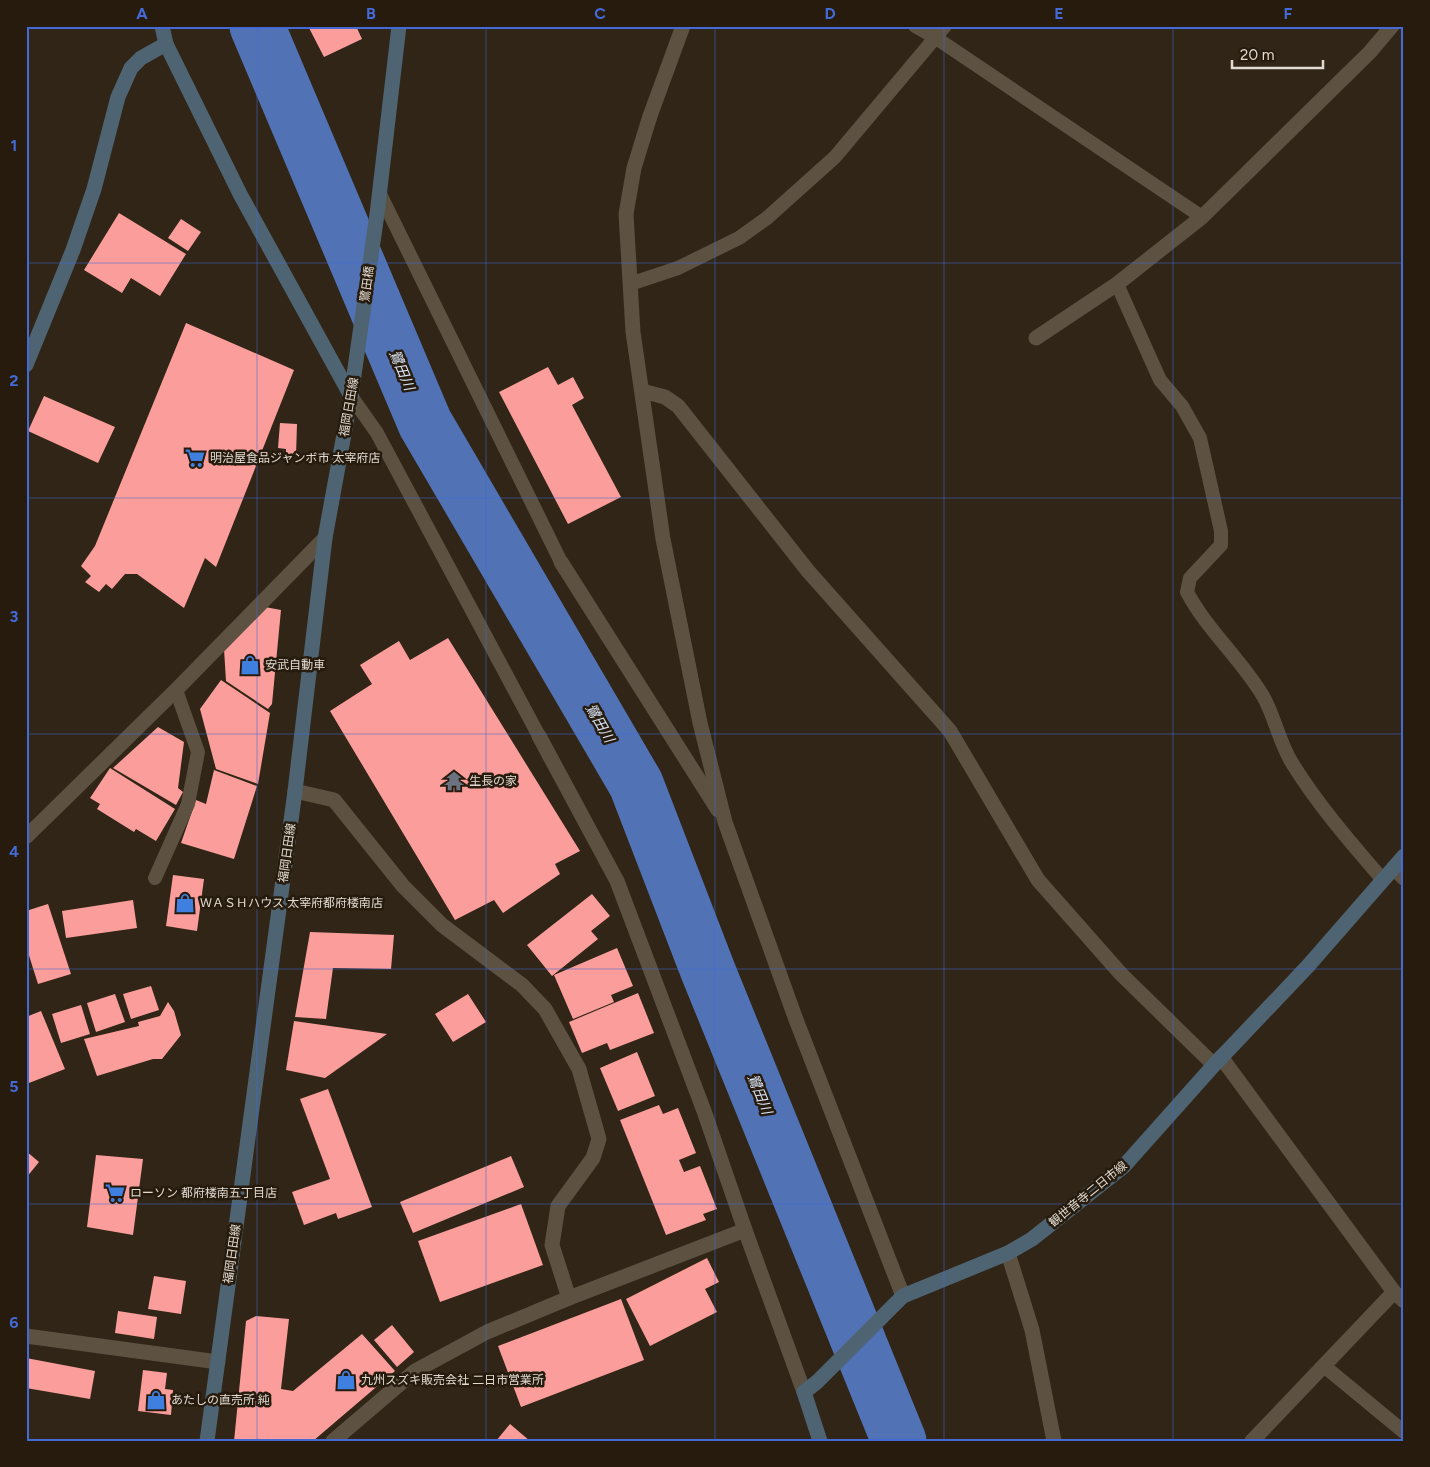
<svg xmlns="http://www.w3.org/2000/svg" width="1430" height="1467" viewBox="0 0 1430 1467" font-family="Figtree,'Noto Sans JP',sans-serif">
<rect width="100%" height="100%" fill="#302516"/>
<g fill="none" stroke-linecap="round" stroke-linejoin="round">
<!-- river -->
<path stroke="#5172b5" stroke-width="55" d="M257,26L425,423L636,784L708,971L899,1441"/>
</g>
<!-- building -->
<g fill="#fb9e9b">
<path d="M308,26H356L362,39L324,57Z"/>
<path d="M119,213L186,254L160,296L131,278L122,293L84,270Z"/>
<path d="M181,219L201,232L188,251L168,238Z"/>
<path d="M186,323L294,370L216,567L205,558L184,608L137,574H125L112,589L106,584L99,592L85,582L91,576L81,566L95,546Z"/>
<path d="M548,367L558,385L573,377L584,398L572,405L621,497L568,524L499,392Z"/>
<path d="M44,396L115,427L98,463L28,431Z"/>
<path d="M280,423L297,424L296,456L286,455V449L278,448Z"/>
<path d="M265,607L281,610L272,704L268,709L226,681L224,649Z"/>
<path d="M448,638L580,851L555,864L560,874L503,913L494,900L455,920L330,711L372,684L360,665L399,641L410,660Z"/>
<path d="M221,680L270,713L258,784L216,769L200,709Z"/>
<path d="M158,727L184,742L178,788L183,792L176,805L113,768Z"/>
<path d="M110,768L175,809L156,841L136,829L134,832L97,809L100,804L90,798Z"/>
<path d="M214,770L257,786L234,859L181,843L196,800L206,804Z"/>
<path d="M173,875L204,879L197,931L166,926Z"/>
<path d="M592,894L610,916L591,931L598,939L552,976L527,945Z"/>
<path d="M133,900L137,928L66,938L62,911Z"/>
<path d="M48,904L71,974L38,984L26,946V911Z"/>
<path d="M310,932L394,935L391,969L333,968L326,1019L295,1017Z"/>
<path d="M617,948L633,986L611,995L614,1002L573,1019L554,975Z"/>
<path d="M151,986L159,1010L131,1019L123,994Z"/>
<path d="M638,993L654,1033L610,1050L607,1043L582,1053L569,1022Z"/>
<path d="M115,994L125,1022L96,1032L87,1003Z"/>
<path d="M468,994L486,1022L453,1042L435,1014Z"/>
<path d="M168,1002L174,1011L181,1035L162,1059H153L97,1076L84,1039L139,1026L138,1022L160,1016Z"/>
<path d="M81,1005L90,1034L61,1043L52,1014Z"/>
<path d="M41,1011L65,1069L29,1083L26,1077V1017Z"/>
<path d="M294,1021L387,1034L325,1078L286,1070Z"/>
<path d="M637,1052L655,1096L618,1111L600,1068Z"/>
<path d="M328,1089L372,1207L338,1219L336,1213L304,1225L292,1192L330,1179L300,1099Z"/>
<path d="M659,1105L663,1114L678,1108L696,1153L679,1160L684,1172L700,1166L717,1209L703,1214L706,1220L666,1235L620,1120Z"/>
<path d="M26,1151L39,1162L26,1178Z"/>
<path d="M96,1155L143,1159L133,1235L87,1227Z"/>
<path d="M511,1156L524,1187L413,1233L400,1202Z"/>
<path d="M521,1204L543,1265L440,1302L418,1241Z"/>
<path d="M707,1258L719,1282L705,1289L717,1312L650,1346L626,1299Z"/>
<path d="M154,1276L186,1281L181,1314L148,1309Z"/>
<path d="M621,1299L644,1360L521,1407L498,1346Z"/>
<path d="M118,1311L157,1317L154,1339L115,1333Z"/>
<path d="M256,1316L289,1319L281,1389L293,1391L362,1334L395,1371L313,1441H234L246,1321Z"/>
<path d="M392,1325L414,1352L397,1367L374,1340Z"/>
<path d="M26,1358L95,1371L90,1399L26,1388Z"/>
<path d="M143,1370L167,1373L165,1389L173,1390L171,1415L138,1411Z"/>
<path d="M510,1424L530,1441H496Z"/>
</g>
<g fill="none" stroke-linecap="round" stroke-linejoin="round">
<!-- lane -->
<g stroke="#5d5141" stroke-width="14">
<path d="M915,26L936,38L1202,217"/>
<path d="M380,194L561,562"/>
<path d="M630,284L678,268L739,238L767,218L835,157L945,26"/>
<path d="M1117,284L1160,380L1182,406L1200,438L1221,531V545L1190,578L1187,592C1207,630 1241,659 1263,696C1275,717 1279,742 1292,763C1318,805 1351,843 1383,880"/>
<path d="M351,396L377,433L539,736"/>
<path d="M1393,868L1404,879"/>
<path d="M155,878L188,804L198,752L176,690"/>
<path d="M1324,1366L1404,1432"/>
</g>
<!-- street -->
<g stroke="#5d5141" stroke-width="15">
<path d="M683,26L650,116L634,168L626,214L633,332L663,539L700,723L725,822L795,1017L903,1296"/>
<path d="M1036,338L1117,284L1202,217L1370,52L1392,26"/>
<path d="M642,391L665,397L678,406L808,571L950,731L1038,880L1121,974L1214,1065"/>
<path d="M561,562L718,810"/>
<path d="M539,736L617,881L704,1111L745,1230L804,1392"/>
<path d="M295,791L334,800L403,886L442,925L522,985L545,1009L579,1069L599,1139L593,1158L558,1206L552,1245L569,1298"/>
<path d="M26,837L176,690L325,538"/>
<path d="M1221,1057L1394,1292L1404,1301"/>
<path d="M1008,1253L1032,1330L1054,1441"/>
<path d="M26,1336L218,1362"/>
<path d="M333,1441L415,1371L487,1332L569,1298L745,1230"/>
<path d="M1252,1441L1394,1292"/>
</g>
<!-- secondary -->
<g stroke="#4e6473" stroke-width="15">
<path d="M162,26L166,44L240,194L351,396"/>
<path d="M26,365L73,250L94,189L118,97L131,68L141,58L166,44"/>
<path d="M207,1441L295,791L325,538L351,396L377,214L399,26"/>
<path d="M820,1441L804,1392L817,1382L903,1296L1008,1253L1032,1239L1124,1166L1214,1065L1308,966L1404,856"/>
</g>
</g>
<!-- grid -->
<path fill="none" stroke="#446ad7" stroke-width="1" stroke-opacity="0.55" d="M257,26V1441M486,26V1441M715,26V1441M944,26V1441M1173,26V1441M26,263H1404M26,498H1404M26,734H1404M26,969H1404M26,1204H1404"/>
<!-- icons -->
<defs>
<symbol id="supermarket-bare" viewBox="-9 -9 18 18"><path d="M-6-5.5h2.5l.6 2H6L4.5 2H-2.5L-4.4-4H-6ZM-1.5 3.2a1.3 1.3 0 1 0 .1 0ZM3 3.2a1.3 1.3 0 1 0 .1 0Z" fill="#3f7fe0" stroke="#261b0d" stroke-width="2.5" paint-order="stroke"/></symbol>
<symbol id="shop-bare" viewBox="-9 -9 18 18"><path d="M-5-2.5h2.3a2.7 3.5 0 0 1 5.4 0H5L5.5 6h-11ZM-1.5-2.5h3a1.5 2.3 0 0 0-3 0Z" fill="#3f7fe0" stroke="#261b0d" stroke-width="2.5" paint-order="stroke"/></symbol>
<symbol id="temple-bare" viewBox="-9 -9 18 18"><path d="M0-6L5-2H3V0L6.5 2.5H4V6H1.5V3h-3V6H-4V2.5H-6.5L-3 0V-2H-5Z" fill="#6b7280" stroke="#261b0d" stroke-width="2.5" paint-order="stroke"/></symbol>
</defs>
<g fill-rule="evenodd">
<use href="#supermarket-bare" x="181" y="444" width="28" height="28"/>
<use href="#shop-bare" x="236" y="651" width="28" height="28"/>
<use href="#temple-bare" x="440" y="767" width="28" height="28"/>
<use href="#shop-bare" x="171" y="889" width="28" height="28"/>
<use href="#supermarket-bare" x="101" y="1179" width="28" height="28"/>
<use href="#shop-bare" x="332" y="1366" width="28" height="28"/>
<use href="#shop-bare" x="142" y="1386" width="28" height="28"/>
</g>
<g text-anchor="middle" stroke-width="5" stroke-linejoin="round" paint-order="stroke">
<!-- street labels -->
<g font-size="12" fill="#e2dad1" stroke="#261b0d">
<text transform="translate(367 284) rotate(-82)" y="4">鷺田橋</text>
<text transform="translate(349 407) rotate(-80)" y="4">福岡日田線</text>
<text transform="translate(287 853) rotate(-82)" y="4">福岡日田線</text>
<text transform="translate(1088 1194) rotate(-39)" y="4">観世音寺二日市線</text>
<text transform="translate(232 1254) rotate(-82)" y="4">福岡日田線</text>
</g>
<!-- poi labels -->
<g font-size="12" fill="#e2dad1" stroke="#261b0d" text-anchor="start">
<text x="210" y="462">明治屋食品ジャンボ市 太宰府店</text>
<text x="265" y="669">安武自動車</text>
<text x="469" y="785">生長の家</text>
<text x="200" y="907">ＷＡＳＨハウス 太宰府都府楼南店</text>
<text x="130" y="1197">ローソン 都府楼南五丁目店</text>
<text x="361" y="1384">九州スズキ販売会社 二日市営業所</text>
<text x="171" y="1404">あたしの直売所 純</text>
</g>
<!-- water labels -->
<g font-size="14" font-style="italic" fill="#d9e3f6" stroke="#261b0d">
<text transform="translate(402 370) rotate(67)" y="5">鷺田川</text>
<text transform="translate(600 723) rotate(60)" y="5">鷺田川</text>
<text transform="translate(760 1094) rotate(68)" y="5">鷺田川</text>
</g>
</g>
<!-- border -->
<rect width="1430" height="1467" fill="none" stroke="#261b0d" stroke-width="55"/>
<!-- scale -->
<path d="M1232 60v8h91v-8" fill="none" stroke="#e2dad1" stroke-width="2.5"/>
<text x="1240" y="60" font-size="15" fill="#e2dad1" stroke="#261b0d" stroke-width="4" paint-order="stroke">20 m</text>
<rect x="28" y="28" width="1374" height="1412" fill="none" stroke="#446ad7" stroke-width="2"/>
<g font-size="16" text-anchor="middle" font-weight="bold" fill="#446ad7">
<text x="142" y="19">A</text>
<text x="371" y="19">B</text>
<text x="600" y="19">C</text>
<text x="830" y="19">D</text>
<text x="1059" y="19">E</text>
<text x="1288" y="19">F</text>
<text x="14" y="151">1</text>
<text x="14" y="386">2</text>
<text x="14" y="622">3</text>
<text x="14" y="857">4</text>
<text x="14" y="1092">5</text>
<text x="14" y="1328">6</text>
</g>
</svg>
